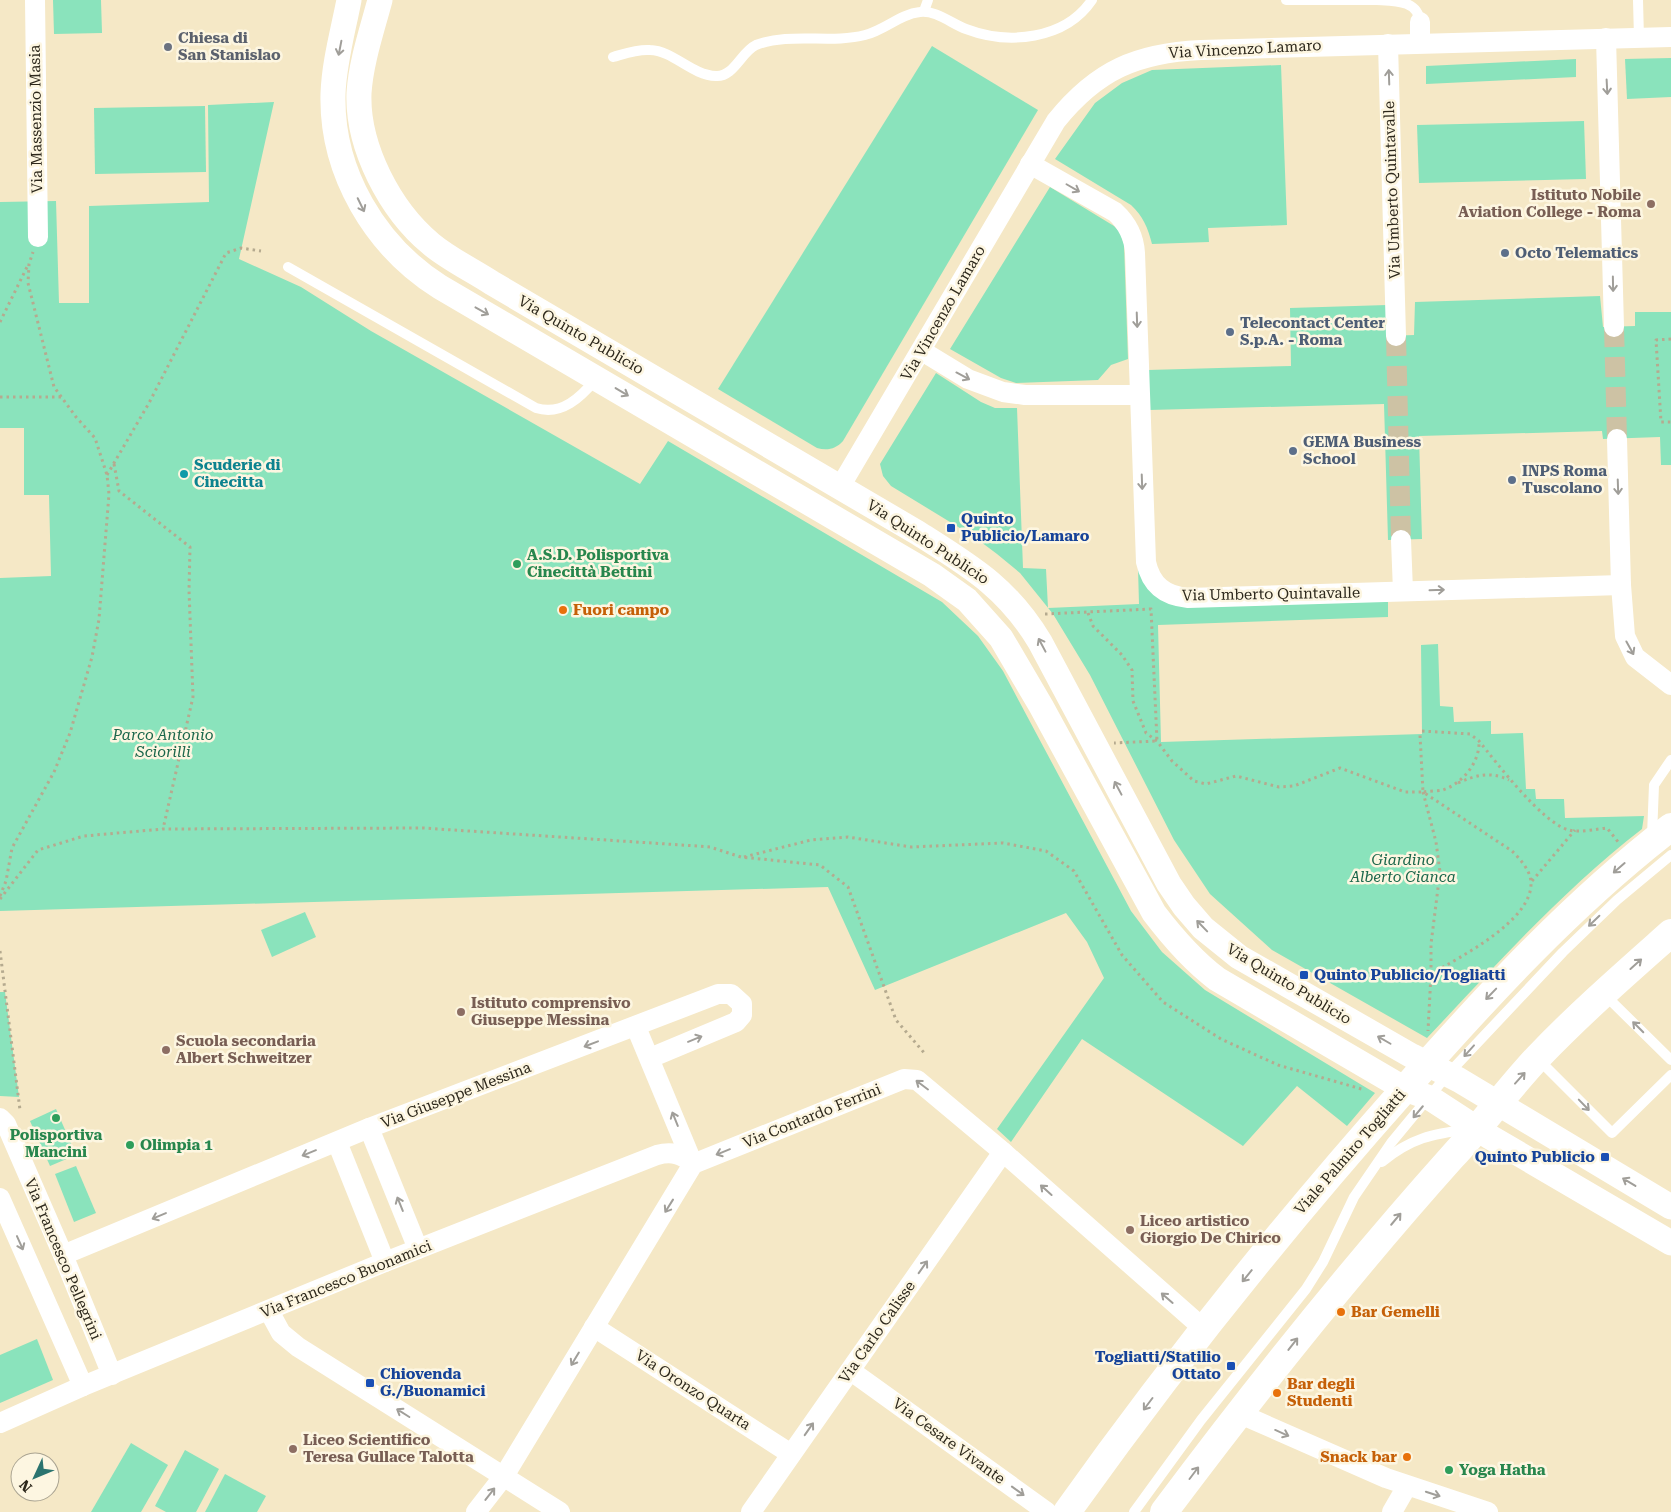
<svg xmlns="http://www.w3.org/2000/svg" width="1671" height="1512" viewBox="0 0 1671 1512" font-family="'Roboto Serif',serif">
<rect width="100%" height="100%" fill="#f5e8c6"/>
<!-- green -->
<g fill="#8ae3bc">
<path d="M53,0H101L102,33L54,34Z"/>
<path d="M932,46L1038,110L843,441C836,449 827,451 817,448L718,389Z"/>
<path d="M1671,58V97L1627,99L1625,59Z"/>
<path d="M1576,59V77L1426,84V66Z"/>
<path d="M1281,65L1287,225L1208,228L1209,242L1152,244C1148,228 1143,216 1131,205L1055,159L1095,103L1122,83L1152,70Z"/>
<path d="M274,102L239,259L301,287L371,331L640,484L668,441L942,602L978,636L1003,671L1131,911L1162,952L1205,990L1375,1093L1347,1126L1297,1086L1243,1146L1082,1039L1011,1142L997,1129L1104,978L1087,942L1066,913L875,990L828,887L0,911V578L51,576L49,495H24V428H0V202L56,201L59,303H89V206L209,202L208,105Z"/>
<path d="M205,106L206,172L95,174L94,108Z"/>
<path d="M1584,121L1586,179L1419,183L1417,125Z"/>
<path d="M1050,187L1114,226L1120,232L1124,244L1128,359L1111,365L1098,380L1016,383L1001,378L950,349Z"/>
<path d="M1600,296L1603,327L1635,326V312H1671V465H1661L1660,437L1603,439L1602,431L1419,436L1422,539L1388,540L1384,404L1149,410L1148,370L1291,366L1290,308L1387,305V336L1414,335L1415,302Z"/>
<path d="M936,373L981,402L995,408H1017L1023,568L1046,569L1048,608L1139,604L1138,568L1149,588L1388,602V617L1158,625L1161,742L1422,734L1421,645L1438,644L1440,706L1453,707L1454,722L1491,721V734L1523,733L1526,789H1535L1536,799H1564L1565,818L1644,816L1642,829C1563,890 1495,966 1427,1038L1272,950L1210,894L1174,840L1090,675L1053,614L1020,573L997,554L973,536L891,486L883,476L880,464Z"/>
<path d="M305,912L316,937L272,957L261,930Z"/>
<path d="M0,992H5L19,1097L0,1096Z"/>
<path d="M56,1109L76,1155L50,1166L30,1121Z"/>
<path d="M76,1166L96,1213L74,1222L55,1174Z"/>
<path d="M37,1339L53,1380L0,1403V1355Z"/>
<path d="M131,1443L168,1465L141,1512H91Z"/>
<path d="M185,1450L219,1469L196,1512H166L155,1506Z"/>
<path d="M225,1474L266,1496L257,1512H205Z"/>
</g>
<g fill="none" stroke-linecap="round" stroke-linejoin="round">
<!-- minor-tunnel -->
<g stroke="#cdc2a4" stroke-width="20" stroke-dasharray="20 10" stroke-linecap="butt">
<path d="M1614,327L1617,439"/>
<path d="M1396,336L1401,540"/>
</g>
<!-- path -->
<g stroke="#b5aa8f" stroke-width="3" stroke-dasharray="2.5 4" stroke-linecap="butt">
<path d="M0,322L27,267"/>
<path d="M1671,339L1656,340L1661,422H1671"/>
<path d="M0,397H62"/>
<path d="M114,464L119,491L190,547L189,590L193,697L163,829"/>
<path d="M107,475L149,403L226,253L241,248L261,251"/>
<path d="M1088,613L1093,626L1122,655L1132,670L1133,701L1146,733L1157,741L1172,761L1194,781L1206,784L1236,776L1279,787L1294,786L1340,768L1405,792H1423L1420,735"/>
<path d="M1045,614L1151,609L1157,741L1114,743"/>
<path d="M1422,731L1470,734L1479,741C1496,762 1543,824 1569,830C1580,833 1596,829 1607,828L1619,843"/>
<path d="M1458,783C1476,775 1490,771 1509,780"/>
<path d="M1423,792L1436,842L1440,872L1431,944V974L1428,1031"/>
<path d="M744,857L811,840L848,837L911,847L1003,843L1046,851L1074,871L1122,955L1163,1002L1221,1039L1278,1065L1365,1090"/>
<path d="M1532,881L1575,830"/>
<path d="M0,896L6,881L12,848L54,772L70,733L92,657L99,619L109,494L107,475L95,438L76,417L54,387L28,283L29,264L33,252"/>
<path d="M0,899L38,850L84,836L163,829L423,828L697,846L710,847L741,857L820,865L848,887L896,1020L926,1055"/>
<path d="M0,951L20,1110L18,1111"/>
<path d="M1431,974C1460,957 1532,921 1531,883C1531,871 1520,859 1512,851L1423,792C1429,791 1437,791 1443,790C1463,783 1480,762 1479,741"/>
</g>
<!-- service -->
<g stroke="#fff" stroke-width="10">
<path d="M1286,0H1376"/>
<path d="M1377,0C1395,1 1418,0 1420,22"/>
<path d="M1638,0L1639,38"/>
<path d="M924,11L928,0"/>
<path d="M613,57C624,54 637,49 650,50C674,51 691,75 716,76C734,77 741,52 756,45C790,32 831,44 865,35C885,30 900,14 920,12C936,10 952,24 966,29C1008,45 1065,40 1092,0"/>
<path d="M288,267L536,408C562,416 581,397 596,379"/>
<path d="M1652,836L1654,785L1671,760"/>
<path d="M1604,994L1671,1060"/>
<path d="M1538,1059L1612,1133L1671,1075"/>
<path d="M1382,1162C1411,1138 1432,1134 1469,1129"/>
<path d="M1134,1512L1201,1420L1306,1289L1323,1262L1354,1197L1391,1143L1448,1074L1563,952L1617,900L1671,855"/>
</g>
<!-- minor -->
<g stroke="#fff" stroke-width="20">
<path d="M35,0L38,237"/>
<path d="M1420,22V43"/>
<path d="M1606,38L1614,327"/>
<path d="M1388,44L1396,336"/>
<path d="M1030,164L1115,212C1127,223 1134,236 1135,253L1146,562C1151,585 1165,596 1188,598L1621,585"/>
<path d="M922,351L968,379L1003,392L1025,395H1139"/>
<path d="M1617,439L1621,585L1625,636L1635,657L1671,685"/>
<path d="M840,487L1056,121C1097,70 1137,53 1201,50L1671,37"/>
<path d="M1401,540L1403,591"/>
<path d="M636,1027L693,1164"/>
<path d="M0,1118L6,1124L63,1255L112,1375"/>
<path d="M369,1128L418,1249"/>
<path d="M337,1142L385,1262"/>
<path d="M0,1198L83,1386"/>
<path d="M63,1255L369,1128L718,994H731L742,1004V1015L736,1022L650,1058"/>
<path d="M269,1311L281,1333L298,1347L560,1512"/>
<path d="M594,1327L791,1454"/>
<path d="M851,1371L1047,1512"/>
<path d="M1238,1413L1386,1478L1488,1512"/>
<path d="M0,1423L83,1386L385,1262L657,1155C672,1151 682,1154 693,1164"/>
<path d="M476,1512L504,1476L693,1164L904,1079L917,1080L1003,1152L1204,1329"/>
<path d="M751,1512L1003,1152"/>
<path d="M1392,1512L1407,1486"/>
</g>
<!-- tertiary -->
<g stroke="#fff" stroke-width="25">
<path d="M349,0C343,31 334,63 333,94C331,172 375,246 440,287L932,575L967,600L1001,638L1041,706L1154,913C1173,938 1192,960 1217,979L1405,1089L1430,1098L1490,1137L1671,1243"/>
<path d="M380,0C372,30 361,62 359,93C357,147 390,210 431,244C449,259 472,270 492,283L918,533C970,566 1007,587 1040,642L1169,884L1184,906L1203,928L1239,957L1412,1056L1459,1080L1671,1207"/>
</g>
<!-- primary -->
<g stroke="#fff" stroke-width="28">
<path d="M1067,1512C1171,1366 1284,1225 1403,1091C1486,997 1571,904 1671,827"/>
<path d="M1164,1512C1256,1389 1350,1271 1452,1157C1482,1125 1508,1089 1538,1057C1580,1013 1626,973 1671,933"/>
</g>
</g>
<!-- one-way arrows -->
<defs><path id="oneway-shaft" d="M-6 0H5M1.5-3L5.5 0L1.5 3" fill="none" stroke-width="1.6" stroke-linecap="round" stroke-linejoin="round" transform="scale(1.25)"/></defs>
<g stroke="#a09e99">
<use href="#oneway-shaft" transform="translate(340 48) rotate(101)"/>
<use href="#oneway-shaft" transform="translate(1389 77) rotate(-92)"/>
<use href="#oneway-shaft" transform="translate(1607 87) rotate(87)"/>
<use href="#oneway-shaft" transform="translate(1073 188) rotate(30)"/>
<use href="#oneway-shaft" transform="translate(361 205) rotate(64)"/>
<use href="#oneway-shaft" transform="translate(1613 284) rotate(89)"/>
<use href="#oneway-shaft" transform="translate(482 311) rotate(29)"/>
<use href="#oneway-shaft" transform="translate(1137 320) rotate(88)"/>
<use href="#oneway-shaft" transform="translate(963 376) rotate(28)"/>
<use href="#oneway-shaft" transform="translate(622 392) rotate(31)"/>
<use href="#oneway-shaft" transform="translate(1142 482) rotate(88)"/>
<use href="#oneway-shaft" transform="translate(1618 487) rotate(88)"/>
<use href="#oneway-shaft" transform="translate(1437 590) rotate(-2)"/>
<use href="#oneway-shaft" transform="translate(1042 645) rotate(-118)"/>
<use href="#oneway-shaft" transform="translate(1630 648) rotate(61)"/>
<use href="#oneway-shaft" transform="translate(1118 788) rotate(-118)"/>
<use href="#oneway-shaft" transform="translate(1619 868) rotate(139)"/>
<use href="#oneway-shaft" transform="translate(1594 921) rotate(136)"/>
<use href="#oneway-shaft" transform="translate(1202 926) rotate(-134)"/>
<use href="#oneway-shaft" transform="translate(1636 964) rotate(-42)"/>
<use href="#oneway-shaft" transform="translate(1491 994) rotate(134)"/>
<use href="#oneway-shaft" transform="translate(1638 1027) rotate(-135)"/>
<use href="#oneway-shaft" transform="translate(695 1039) rotate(-22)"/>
<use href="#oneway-shaft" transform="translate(1384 1040) rotate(-150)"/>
<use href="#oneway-shaft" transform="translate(591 1044) rotate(159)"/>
<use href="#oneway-shaft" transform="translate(1469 1051) rotate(132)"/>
<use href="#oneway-shaft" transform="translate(1520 1078) rotate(-48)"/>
<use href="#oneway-shaft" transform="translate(922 1085) rotate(-143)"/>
<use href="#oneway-shaft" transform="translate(1584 1105) rotate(46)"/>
<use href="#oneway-shaft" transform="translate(1418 1112) rotate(130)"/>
<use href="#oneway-shaft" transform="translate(675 1119) rotate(-112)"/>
<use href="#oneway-shaft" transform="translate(723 1152) rotate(158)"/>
<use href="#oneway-shaft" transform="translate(309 1153) rotate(158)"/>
<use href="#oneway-shaft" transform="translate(1629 1182) rotate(-149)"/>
<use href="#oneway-shaft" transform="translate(1046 1190) rotate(-138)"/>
<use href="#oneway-shaft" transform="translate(400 1204) rotate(-112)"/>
<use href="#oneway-shaft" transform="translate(669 1206) rotate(122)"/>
<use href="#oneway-shaft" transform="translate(159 1216) rotate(157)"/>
<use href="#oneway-shaft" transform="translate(1396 1219) rotate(-50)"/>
<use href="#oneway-shaft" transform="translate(20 1243) rotate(66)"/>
<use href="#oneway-shaft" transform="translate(923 1267) rotate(-55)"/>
<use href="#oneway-shaft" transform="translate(1247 1276) rotate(129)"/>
<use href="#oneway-shaft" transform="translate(1167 1298) rotate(-139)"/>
<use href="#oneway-shaft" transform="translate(1293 1344) rotate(-52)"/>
<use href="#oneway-shaft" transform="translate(575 1359) rotate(121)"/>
<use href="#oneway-shaft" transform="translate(1148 1404) rotate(127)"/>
<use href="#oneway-shaft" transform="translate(403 1413) rotate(-148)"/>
<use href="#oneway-shaft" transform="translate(809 1429) rotate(-55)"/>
<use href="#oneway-shaft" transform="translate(1282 1433) rotate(24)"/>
<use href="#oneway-shaft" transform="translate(1194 1473) rotate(-53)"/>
<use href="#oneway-shaft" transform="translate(1018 1491) rotate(36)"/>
<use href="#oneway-shaft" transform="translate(490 1494) rotate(-52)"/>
<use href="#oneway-shaft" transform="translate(1433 1494) rotate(18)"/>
</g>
<!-- markers -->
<circle fill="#6b7280" stroke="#fdf6e1" stroke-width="2" cx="168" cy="47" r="5"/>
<g fill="#8d6e63" stroke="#fdf6e1" stroke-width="2">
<circle cx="1651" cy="204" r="5"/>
<circle cx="461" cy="1012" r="5"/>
<circle cx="166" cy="1050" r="5"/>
<circle cx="1130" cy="1230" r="5"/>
<circle cx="293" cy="1449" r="5"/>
</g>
<g fill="#5c6f8a" stroke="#fdf6e1" stroke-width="2">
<circle cx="1505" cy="253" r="5"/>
<circle cx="1230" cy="332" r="5"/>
<circle cx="1293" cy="451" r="5"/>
<circle cx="1512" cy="480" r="5"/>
</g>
<circle fill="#0f9aa8" stroke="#fdf6e1" stroke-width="2" cx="184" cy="474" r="5"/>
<g fill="#1a4fb4" stroke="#fdf6e1" stroke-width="2">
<rect x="946" y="523" width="10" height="10" rx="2.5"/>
<rect x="1299" y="970" width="10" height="10" rx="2.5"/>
<rect x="1600" y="1152" width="10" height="10" rx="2.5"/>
<rect x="1226" y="1361" width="10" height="10" rx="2.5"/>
<rect x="365" y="1378" width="10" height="10" rx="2.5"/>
</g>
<g fill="#2e9e5b" stroke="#fdf6e1" stroke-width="2">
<circle cx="517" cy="564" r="5"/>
<circle cx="56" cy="1118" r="5"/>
<circle cx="130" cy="1145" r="5"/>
<circle cx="1449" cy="1470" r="5"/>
</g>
<g fill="#e8710a" stroke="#fdf6e1" stroke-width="2">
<circle cx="563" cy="610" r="5"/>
<circle cx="1341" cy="1312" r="5"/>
<circle cx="1277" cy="1393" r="5"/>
<circle cx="1407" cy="1457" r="5"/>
</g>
<g text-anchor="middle" stroke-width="5" stroke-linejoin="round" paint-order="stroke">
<!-- worship labels -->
<g font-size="15" font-weight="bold" fill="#5b616d" stroke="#fdf6e1" text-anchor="start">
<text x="178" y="43">Chiesa di<tspan x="178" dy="17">San Stanislao</tspan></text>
</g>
<!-- street labels -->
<g font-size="15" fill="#2d281c" stroke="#fdf6e1">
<text transform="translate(1245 49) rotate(-3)" y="5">Via Vincenzo Lamaro</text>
<text transform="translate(36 119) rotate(-91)" y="5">Via Massenzio Masia</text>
<text transform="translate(1392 190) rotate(-92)" y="5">Via Umberto Quintavalle</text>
<text transform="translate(943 313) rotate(-60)" y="5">Via Vincenzo Lamaro</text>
<text transform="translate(581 335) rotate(30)" y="5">Via Quinto Publicio</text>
<text transform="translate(928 542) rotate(33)" y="5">Via Quinto Publicio</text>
<text transform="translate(1271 594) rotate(-1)" y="5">Via Umberto Quintavalle</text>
<text transform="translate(1289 984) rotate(31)" y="5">Via Quinto Publicio</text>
<text transform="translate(456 1095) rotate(-21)" y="5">Via Giuseppe Messina</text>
<text transform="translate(812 1116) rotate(-22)" y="5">Via Contardo Ferrini</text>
<text transform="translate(1350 1152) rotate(-49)" y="5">Viale Palmiro Togliatti</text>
<text transform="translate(63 1259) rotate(67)" y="5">Via Francesco Pellegrini</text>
<text transform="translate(346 1279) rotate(-22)" y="5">Via Francesco Buonamici</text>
<text transform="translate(877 1332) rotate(-55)" y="5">Via Carlo Calisse</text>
<text transform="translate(693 1390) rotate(33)" y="5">Via Oronzo Quarta</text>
<text transform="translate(949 1441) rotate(36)" y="5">Via Cesare Vivante</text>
</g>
<!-- education labels -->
<g font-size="15" font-weight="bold" fill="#785e54" stroke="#fdf6e1" text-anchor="start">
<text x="1641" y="200" text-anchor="end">Istituto Nobile<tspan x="1641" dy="17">Aviation College - Roma</tspan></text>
<text x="471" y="1008">Istituto comprensivo<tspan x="471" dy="17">Giuseppe Messina</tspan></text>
<text x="176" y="1046">Scuola secondaria<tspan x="176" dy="17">Albert Schweitzer</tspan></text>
<text x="1140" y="1226">Liceo artistico<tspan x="1140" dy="17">Giorgio De Chirico</tspan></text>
<text x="303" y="1445">Liceo Scientifico<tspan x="303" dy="17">Teresa Gullace Talotta</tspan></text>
</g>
<!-- service labels -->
<g font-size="15" font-weight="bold" fill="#4e5e75" stroke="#fdf6e1" text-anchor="start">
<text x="1515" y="258">Octo Telematics</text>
<text x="1240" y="328">Telecontact Center<tspan x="1240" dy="17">S.p.A. - Roma</tspan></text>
<text x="1303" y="447">GEMA Business<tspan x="1303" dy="17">School</tspan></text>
<text x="1522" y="476">INPS Roma<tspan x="1522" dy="17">Tuscolano</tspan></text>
</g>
<!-- culture labels -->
<g font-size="15" font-weight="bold" fill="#0d838f" stroke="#fdf6e1" text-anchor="start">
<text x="194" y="470">Scuderie di<tspan x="194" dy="17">Cinecitta</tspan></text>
</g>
<!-- transit labels -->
<g font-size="15" font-weight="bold" fill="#164399" stroke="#fdf6e1" text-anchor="start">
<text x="961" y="524">Quinto<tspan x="961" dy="17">Publicio/Lamaro</tspan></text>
<text x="1314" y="980">Quinto Publicio/Togliatti</text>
<text x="1595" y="1162" text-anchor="end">Quinto Publicio</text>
<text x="1221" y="1362" text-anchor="end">Togliatti/Statilio<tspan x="1221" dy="17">Ottato</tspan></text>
<text x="380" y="1379">Chiovenda<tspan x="380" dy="17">G./Buonamici</tspan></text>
</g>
<!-- leisure labels -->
<g font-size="15" font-weight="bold" fill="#27864d" stroke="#fdf6e1" text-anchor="start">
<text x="527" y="560">A.S.D. Polisportiva<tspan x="527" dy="17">Cinecittà Bettini</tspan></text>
<text x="56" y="1140" text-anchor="middle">Polisportiva<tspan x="56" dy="17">Mancini</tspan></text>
<text x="140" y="1150">Olimpia 1</text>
<text x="1459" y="1475">Yoga Hatha</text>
</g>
<!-- food labels -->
<g font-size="15" font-weight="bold" fill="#c56008" stroke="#fdf6e1" text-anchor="start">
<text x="573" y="615">Fuori campo</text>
<text x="1351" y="1317">Bar Gemelli</text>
<text x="1287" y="1389">Bar degli<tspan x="1287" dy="17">Studenti</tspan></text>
<text x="1397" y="1462" text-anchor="end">Snack bar</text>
</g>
<!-- park labels -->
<g font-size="15" font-style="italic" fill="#1b674b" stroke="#fdf6e1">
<text x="163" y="740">Parco Antonio<tspan x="163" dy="17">Sciorilli</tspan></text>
<text x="1403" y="865">Giardino<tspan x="1403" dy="17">Alberto Cianca</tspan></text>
</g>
</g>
<!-- north arrow -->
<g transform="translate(35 1477) rotate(226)"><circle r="24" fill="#fdf6e1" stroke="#aaa492"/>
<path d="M0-4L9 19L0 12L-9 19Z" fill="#2b746f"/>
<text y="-8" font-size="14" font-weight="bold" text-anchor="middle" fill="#2d281c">N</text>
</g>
</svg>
